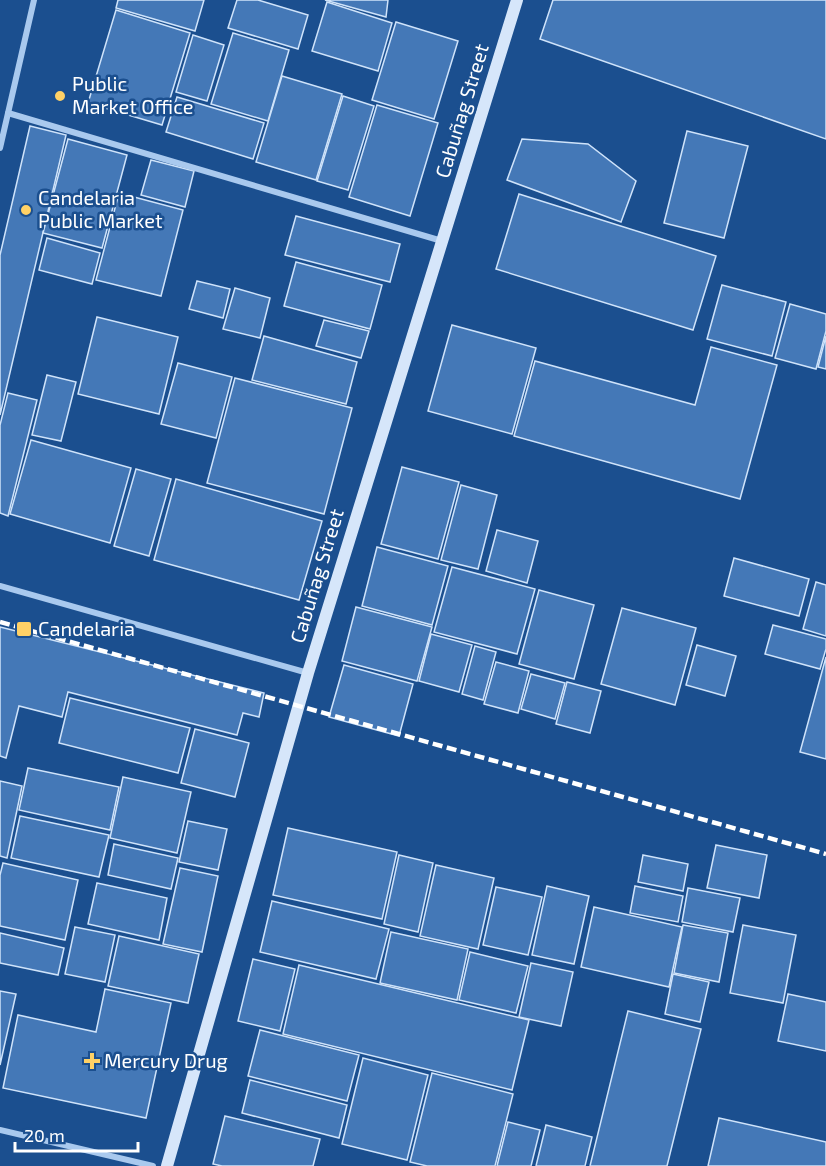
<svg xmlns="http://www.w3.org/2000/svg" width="826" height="1166" viewBox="0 0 826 1166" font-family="'Exo 2',sans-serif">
<rect width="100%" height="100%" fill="#1b4f8f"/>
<!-- building -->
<g fill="#4478b7" stroke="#cfe3fa" stroke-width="1.5">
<path d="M118,0H204L195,31L116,8Z"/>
<path d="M237,0H258L308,15L298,49L228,28Z"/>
<path d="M325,0H388L386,17Z"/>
<path d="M553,0H826V139L540,39Z"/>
<path d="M327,2L392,23L378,71L312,51Z"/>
<path d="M116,10L190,33L162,125L88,103Z"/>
<path d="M396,22L458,41L434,119L372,100Z"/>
<path d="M233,33L289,50L268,121L211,104Z"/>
<path d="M193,35L224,45L207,101L176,92Z"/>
<path d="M282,76L342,94L316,180L256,162Z"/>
<path d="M343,96L374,106L348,190L317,181Z"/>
<path d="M177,97L264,123L253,159L166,132Z"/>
<path d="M377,105L438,123L410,216L349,197Z"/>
<path d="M30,126L66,135L0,415V255Z"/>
<path d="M687,131L748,146L724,238L664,223Z"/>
<path d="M68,139L127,155L102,248L43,233Z"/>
<path d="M522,139L588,144L636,181L621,222L507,180Z"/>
<path d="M151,160L194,171L185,207L141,195Z"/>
<path d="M119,193L183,210L161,296L96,280Z"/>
<path d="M519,194L716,256L693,330L496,269Z"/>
<path d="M296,216L400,244L390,282L285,255Z"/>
<path d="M47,238L100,253L92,284L39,270Z"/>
<path d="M296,262L382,285L370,329L284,306Z"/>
<path d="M197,281L230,289L223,318L189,309Z"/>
<path d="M722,285L786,302L772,356L707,339Z"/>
<path d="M235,288L270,298L260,338L223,329Z"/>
<path d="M790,304L826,314V331L816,369L775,358Z"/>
<path d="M97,317L178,337L159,414L78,394Z"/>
<path d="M324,320L369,331L361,358L316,346Z"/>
<path d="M452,325L536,348L512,434L428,411Z"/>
<path d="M264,336L357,362L346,404L252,380Z"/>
<path d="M826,336V369L818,367Z"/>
<path d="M711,347L777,365L740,499L514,436L535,361L695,405Z"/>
<path d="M178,363L232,377L216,438L161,424Z"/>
<path d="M47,375L76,382L61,441L32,435Z"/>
<path d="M235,378L352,408L324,514L207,483Z"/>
<path d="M8,393L37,400L8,516L0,513V425Z"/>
<path d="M31,440L131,468L110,543L10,514Z"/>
<path d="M402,467L459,482L438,559L381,544Z"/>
<path d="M136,469L171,479L149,556L114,546Z"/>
<path d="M176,479L322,521L299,600L154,560Z"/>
<path d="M461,485L497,495L478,569L441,560Z"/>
<path d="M497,530L538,541L527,583L486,571Z"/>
<path d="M377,547L448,566L432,625L362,606Z"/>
<path d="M734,558L809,579L799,616L724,596Z"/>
<path d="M452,567L535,589L517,654L434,632Z"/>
<path d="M816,582L826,585V636L803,629Z"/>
<path d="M539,590L594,605L574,679L519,664Z"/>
<path d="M356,607L432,627L417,681L342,661Z"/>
<path d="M622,608L696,628L675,705L601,684Z"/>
<path d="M773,625L826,639V649L820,669L765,654Z"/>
<path d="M0,627L264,693L259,717L243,713L237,735L68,692L62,717L19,706L6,758L0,756Z"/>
<path d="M431,634L472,645L459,692L419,681Z"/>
<path d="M697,645L736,656L725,696L686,685Z"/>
<path d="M475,646L496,652L483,700L462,694Z"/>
<path d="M826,657V759L800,752Z"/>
<path d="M496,662L529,671L518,713L484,704Z"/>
<path d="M344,665L413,684L399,736L329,717Z"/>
<path d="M531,674L565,683L555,719L521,709Z"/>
<path d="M567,682L601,691L590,733L556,724Z"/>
<path d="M70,698L190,728L178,773L59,743Z"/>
<path d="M195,729L249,743L235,797L181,783Z"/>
<path d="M28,768L119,787L110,830L19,810Z"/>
<path d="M123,777L191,792L177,853L110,838Z"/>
<path d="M0,781L22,786L7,858L0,856Z"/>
<path d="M20,816L109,835L99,877L11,858Z"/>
<path d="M188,821L227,829L218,870L179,862Z"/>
<path d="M288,828L397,852L382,919L273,895Z"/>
<path d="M114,844L178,858L171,889L108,875Z"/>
<path d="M716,845L767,855L759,898L707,888Z"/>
<path d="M399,855L433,863L418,932L384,924Z"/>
<path d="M643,855L688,864L683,891L638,882Z"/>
<path d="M3,863L78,880L65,940L0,926V875Z"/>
<path d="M436,865L494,878L478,949L420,936Z"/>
<path d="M180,868L218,876L202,952L163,944Z"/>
<path d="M97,883L167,898L159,940L88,924Z"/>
<path d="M547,886L589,896L574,964L532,955Z"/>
<path d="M635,886L683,896L678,922L630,913Z"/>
<path d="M496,887L542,897L528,955L483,945Z"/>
<path d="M688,888L740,898L733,932L682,922Z"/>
<path d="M272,901L389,929L376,979L260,952Z"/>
<path d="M594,907L682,927L669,987L581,967Z"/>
<path d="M683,925L728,933L719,982L674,973Z"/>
<path d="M743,925L796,935L783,1003L730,993Z"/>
<path d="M75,927L115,935L105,982L65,974Z"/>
<path d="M391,932L468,949L457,1000L380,983Z"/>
<path d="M0,933L64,948L58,975L0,963Z"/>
<path d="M119,936L199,954L188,1003L108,986Z"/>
<path d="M470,952L528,966L516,1013L459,1000Z"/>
<path d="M253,959L295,969L280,1031L238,1021Z"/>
<path d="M531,963L573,972L561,1026L519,1017Z"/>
<path d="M299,965L529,1020L512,1090L283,1034Z"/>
<path d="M673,974L709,982L700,1022L665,1014Z"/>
<path d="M105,989L171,1003L146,1118L3,1088L18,1015L96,1032Z"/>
<path d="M0,991L16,994L0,1065Z"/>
<path d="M788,994L826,1002V1051L778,1041Z"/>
<path d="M628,1011L701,1029L667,1166H590Z"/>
<path d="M260,1030L359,1055L347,1101L248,1076Z"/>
<path d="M363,1058L428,1075L407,1160L342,1144Z"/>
<path d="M432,1073L513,1094L495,1166H427L410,1162Z"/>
<path d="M250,1080L347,1105L339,1138L242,1113Z"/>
<path d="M225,1116L320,1139L313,1166H222L213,1164Z"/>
<path d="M719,1118L826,1142V1166H708Z"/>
<path d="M508,1122L540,1130L531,1166H497Z"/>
<path d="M546,1125L592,1137L585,1166H536Z"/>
</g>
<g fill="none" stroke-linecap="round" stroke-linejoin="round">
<!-- street -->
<g stroke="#a9c9ee" stroke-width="6">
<path d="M8,113L442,241"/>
<path d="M0,148L34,0"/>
<path d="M0,586L308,673"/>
<path d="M0,1130L153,1166"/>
</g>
<!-- secondary -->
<path stroke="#d6e6fa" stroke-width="12" d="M167,1166L308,673L517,0"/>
<!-- rail -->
<path stroke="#fff" stroke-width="4.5" stroke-dasharray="10 4.5" stroke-linecap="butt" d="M0,622L826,854"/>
</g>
<!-- markers -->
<g fill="#ffd166" stroke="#1b4f8f" stroke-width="2">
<circle cx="60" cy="96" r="6"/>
<circle cx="26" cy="210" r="6"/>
<rect x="16" y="621" width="16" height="16" rx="3"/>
<path d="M89 1052h6v6h6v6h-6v6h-6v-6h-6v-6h6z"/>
</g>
<g text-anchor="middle" stroke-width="5" stroke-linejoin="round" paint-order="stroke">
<!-- poi labels -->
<g font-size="20" fill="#fff" stroke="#1b4f8f" text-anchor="start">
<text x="72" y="91">Public<tspan x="72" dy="23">Market Office</tspan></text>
<text x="38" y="205">Candelaria<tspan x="38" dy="23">Public Market</tspan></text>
<text x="38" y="636">Candelaria</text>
<text x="104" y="1068">Mercury Drug</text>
</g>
<!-- street labels -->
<g font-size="20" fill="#fff" stroke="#1b4f8f">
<text transform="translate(462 111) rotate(-73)" y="7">Cabuñag Street</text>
<text transform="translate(317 576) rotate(-73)" y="7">Cabuñag Street</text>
</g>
</g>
<!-- scale -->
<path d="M15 1142v9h123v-9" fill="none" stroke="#ffffff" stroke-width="3"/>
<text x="24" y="1142" font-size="18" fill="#ffffff" stroke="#1b4f8f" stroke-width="4.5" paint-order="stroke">20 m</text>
</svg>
